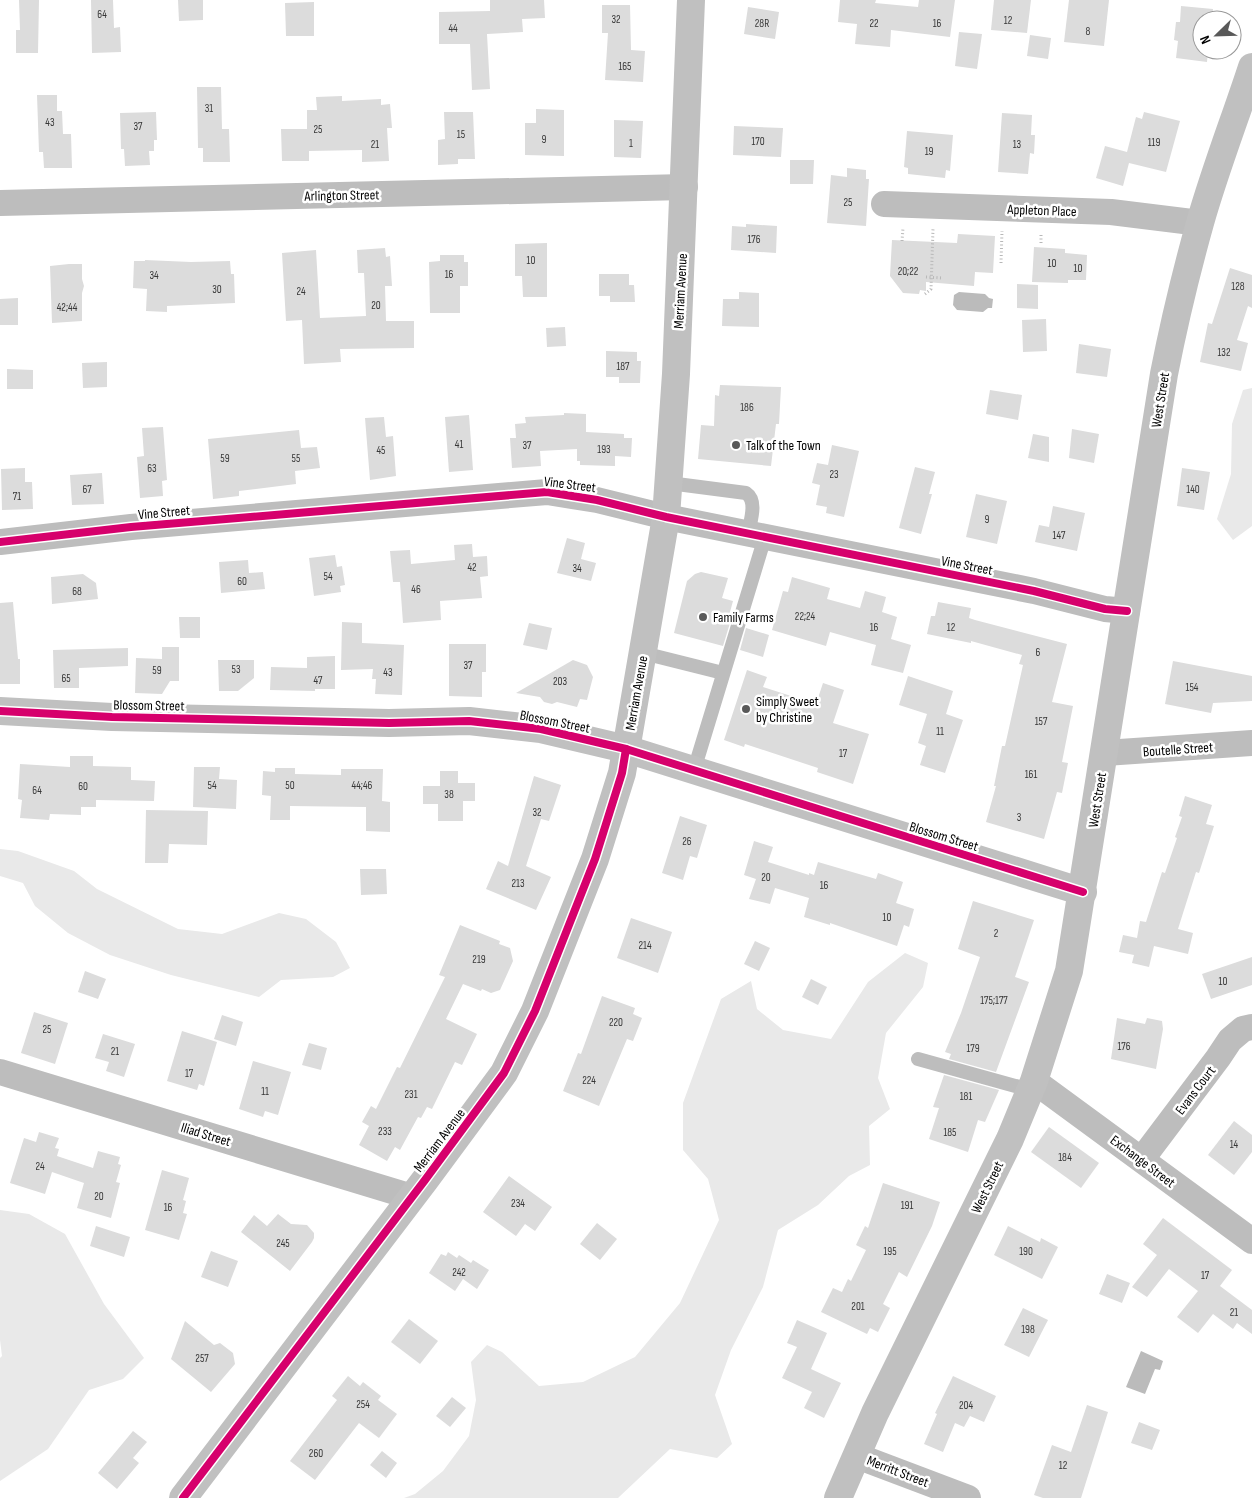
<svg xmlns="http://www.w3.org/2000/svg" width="1252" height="1498" viewBox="0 0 1252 1498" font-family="'Sofia Sans Condensed',sans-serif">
<rect width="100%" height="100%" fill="#fff"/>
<!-- green -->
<g fill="#e9e9e9">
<path d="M1252,388V526L1233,540L1217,519L1231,474L1232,424L1243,390Z"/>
<path d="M0,849L18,851L74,871L97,889L178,929L222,934L279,913L306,919L336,942L350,968L333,977L281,980L259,997L171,975L110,955L68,933L35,906L23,883L0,876Z"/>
<path d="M905,953L928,963L923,987L886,1033L878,1078L890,1109L869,1126L870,1165L849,1176L818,1205L778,1230L763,1287L731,1350L715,1395L732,1444L717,1458L670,1449L618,1498H404L415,1494L443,1471L469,1436L476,1400L471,1362L487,1345L502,1352L539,1386L583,1382L635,1357L680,1303L719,1220L708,1179L683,1150V1103L721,999L751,981L757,1009L783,1030L831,1039L868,982Z"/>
<path d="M0,1210L29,1214L65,1234L104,1304L144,1358L123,1379L89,1390L48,1449L0,1481V1358L2,1356L0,1340Z"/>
</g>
<!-- water -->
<g fill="#bbb">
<path d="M959,292L985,294L989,298L993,299L992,308H988L983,312L957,310L953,305L954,295Z"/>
<path d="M1141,1351L1163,1361L1160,1370L1155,1369L1145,1394L1126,1387Z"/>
</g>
<!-- building -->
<g fill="#dcdcdc">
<path d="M19,0H39L38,53H16V30H20Z"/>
<path d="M91,0H113L114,28L120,27L121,52L92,53Z"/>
<path d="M178,0H203V20L179,21Z"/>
<path d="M490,0H544L545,18L522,19L523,32L487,34L490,89L472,90L470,44H439V12L490,11Z"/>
<path d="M840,0H876L875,3L918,7L919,0H955L950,37L891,30L890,47L855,44L857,24L838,22Z"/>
<path d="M994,0H1031L1027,33L991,30Z"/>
<path d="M1069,0H1109L1104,46L1064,42Z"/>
<path d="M314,2V36H286L285,3Z"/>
<path d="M602,5H630L631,50L645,51L643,82L605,80L608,33H602Z"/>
<path d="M1181,6L1213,9L1212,20H1202V50H1208L1207,62L1176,58L1178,41L1174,40L1176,22H1180Z"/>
<path d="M748,7L779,12L775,39L744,34Z"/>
<path d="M959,32L982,34L977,69L955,66Z"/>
<path d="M1030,35L1051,38L1048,59L1027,56Z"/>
<path d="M197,87H221L222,129H229L230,162H203V148H198Z"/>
<path d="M37,95H57V111H62L63,134H71L72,168H44L43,152H39Z"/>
<path d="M342,96V101L381,99V105L390,104L392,128H387L389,161L362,162V150L309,151V161H282L281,129H307V110H317L316,97Z"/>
<path d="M536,109L564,110V156L525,155V123H536Z"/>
<path d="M156,112L157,140H154V151H149L150,165L125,166L124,149H121L120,113Z"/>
<path d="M444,112H473L475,159H458V164L438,165V140L445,139Z"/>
<path d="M1144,112L1180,121L1166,172L1129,163L1123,186L1096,178L1105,146L1127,152L1136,117L1142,119Z"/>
<path d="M1002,113L1032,115L1031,135H1035L1034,154L1030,153L1028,174L998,172Z"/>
<path d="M614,120L643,121L641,158L614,157Z"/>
<path d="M734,126L783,128L781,157L733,155Z"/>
<path d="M907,131L953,135L950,171L946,170L945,178L908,174V168L904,167Z"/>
<path d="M790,160H814L813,184H790Z"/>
<path d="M847,168L866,170V179H869L866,226L827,223L831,175L847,177Z"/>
<path d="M746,224L777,226L776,253L731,250L732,226L746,227Z"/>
<path d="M958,234L995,236L993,273L975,272L974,286L926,282V291L920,290L919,294L903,293L890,276L892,240L957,243Z"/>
<path d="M547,243V297H523L522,276H515V244Z"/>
<path d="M1034,247L1065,249V253L1087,255L1086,280H1068V283L1032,282Z"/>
<path d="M385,248L386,257L390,256L392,286H385L386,321H414V348L340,349L341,362L304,364L302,320L286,321L282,253L316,250L320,318L366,316L364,273H358L357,250Z"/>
<path d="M440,255H464V262H468V286H460V313H430L429,262L440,261Z"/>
<path d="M145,260L191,262L230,261L231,274H234L235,303L167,306V312L146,311L147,289L133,288L134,261H145Z"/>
<path d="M69,264H82V279L84,286L82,293V321L52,323L50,266Z"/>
<path d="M1230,268L1252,275V308L1248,306L1237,340L1248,343L1241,371L1200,362L1208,323L1212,324Z"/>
<path d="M599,274H629V285H634L635,302H610V296H599Z"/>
<path d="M1017,284L1038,285V309L1017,308Z"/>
<path d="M739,292L759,293V327L722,326L723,299H739Z"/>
<path d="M18,298V325H0V299Z"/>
<path d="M1046,319L1047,351L1023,352L1022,320Z"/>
<path d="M565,327L566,346L547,347L546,328Z"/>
<path d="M1079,344L1111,349L1107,377L1076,373Z"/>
<path d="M606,351L637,352V361H641L640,383H619V377H606Z"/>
<path d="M107,362V387L83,388L82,363Z"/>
<path d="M7,369L33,370V389H7Z"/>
<path d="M720,385L781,387L779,424H776L771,466L698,459L701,425L714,426L715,395L719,396Z"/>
<path d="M990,390L1022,395L1018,420L986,414Z"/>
<path d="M564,413L586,414V432L624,434V438H632L631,457L615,456V466L580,465V461H577V449L540,451L541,466L512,468L510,438H516L515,424L526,423L525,417L564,415Z"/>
<path d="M469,415L473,470L449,472L445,417Z"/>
<path d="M384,417L386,437L393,436L396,476L370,480L365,418Z"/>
<path d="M163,427L167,480L162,481L163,496L140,498L137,457L144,456L142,428Z"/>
<path d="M1072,429L1099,434L1094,463L1069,458Z"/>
<path d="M299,430L301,448L317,447L320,468L295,471L296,484L239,491V496L213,499L208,439Z"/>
<path d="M1033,434L1049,437V462L1028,458Z"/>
<path d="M832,445L859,451L844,517L826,513L827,507L816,505L820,485L812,483L817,463L828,465Z"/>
<path d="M915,467L935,472L929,494H932L921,534L899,528Z"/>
<path d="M25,468V482H32L33,509L2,510L1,469Z"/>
<path d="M1182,468L1210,472L1204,510L1177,506Z"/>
<path d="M102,473L104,504L72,505L70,475Z"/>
<path d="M976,494L1007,501L997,544L966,537Z"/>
<path d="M1053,506L1085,513L1077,551L1035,542L1039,525L1049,527Z"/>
<path d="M567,538L585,543L581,559L596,563L591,581L557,573Z"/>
<path d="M472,544L473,557L487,556L488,576L480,577L482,598L440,601L441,620L403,623L400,582H393L390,551L410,550L411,564L455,560L454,545Z"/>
<path d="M335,555L337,567L342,566L345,585L340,586L341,592L314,596L309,558Z"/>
<path d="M248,560L249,573L263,572L265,589L221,593L219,562Z"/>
<path d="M701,572L728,578L722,598L733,601L727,623H730L723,646L674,633L687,581L695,574Z"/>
<path d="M83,574L96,583L98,599L52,604L51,577Z"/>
<path d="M792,577L830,588L827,599L860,608L865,591L886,597L882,612L897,617L891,639L911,645L903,673L871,665L876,645L830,632L826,646L772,630L783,591L788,592Z"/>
<path d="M13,602L18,659H20V684H0V603Z"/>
<path d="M938,602L971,608L969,618L975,620L1067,644L1052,702L1073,706L1062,762L1068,763L1062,793L1057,792L1044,839L986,822L996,786H994L1002,746H1005L1023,665L1019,664L1022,655L971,641V643L927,634L931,616H935Z"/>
<path d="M179,617H200V638H180Z"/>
<path d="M342,622L362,623V643L404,645L402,695L375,694L376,679H372L373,669L341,670Z"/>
<path d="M529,623L552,628L547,650L523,645Z"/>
<path d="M746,628L769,635L763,657L740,650Z"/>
<path d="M449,644H486V672H482V697L449,696Z"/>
<path d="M162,647H179V681H170L162,694L135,693L136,658L162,659Z"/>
<path d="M128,648V666L79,668V688H54L53,650Z"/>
<path d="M335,656V689H315V691L270,690L271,667L307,668V657Z"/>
<path d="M218,660H254V678L238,691H219Z"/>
<path d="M573,660L587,665L593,677L587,700L580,699L577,707L557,702L552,704L544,702L540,697L516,693Z"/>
<path d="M1173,661L1252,676V701L1213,703L1211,713L1165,704Z"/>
<path d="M747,670L767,677L763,687L816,704L823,683L844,690L833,723L869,734L853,784L817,772L818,768L745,744L744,747L724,740Z"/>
<path d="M908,676L953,691L946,714L963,720L945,773L920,765L926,746L918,743L927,714L899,705Z"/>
<path d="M70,756H93V766L131,767V780L155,781L154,801L96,800V807H81V815L50,814L49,820L20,818L22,800L18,799L20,764L70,767Z"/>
<path d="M194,767H220L219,779L237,780L236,809L193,807Z"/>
<path d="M275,768H295V774L341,775V769H383L382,801L390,802V832L366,831V807L290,806V820H270L271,796L262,795L263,771L275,772Z"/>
<path d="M440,771H458V783H475V801H463V821H438V804H423V786H440Z"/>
<path d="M534,776L561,785L549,821L541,819L526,866L551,877L536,910L486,889L498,861L508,866Z"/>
<path d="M1185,796L1212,805L1206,824L1214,826L1199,873L1196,872L1178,929L1193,933L1188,954L1154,946L1149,967L1132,963L1134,955L1119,952L1123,935L1137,938L1140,921L1146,922L1162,872L1165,873L1177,838L1175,837L1182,817L1179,816Z"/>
<path d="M146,810L208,811L207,845L169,844L168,863H145Z"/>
<path d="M680,816L707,825L697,858L690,856L683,880L662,873Z"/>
<path d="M754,841L773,847L768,862L809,875V873L814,875L818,862L876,879L878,873L903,882L896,903L914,909L909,927L904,925L897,946L830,923V925L804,917L809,898L775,888L770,904L749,899L756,879L744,875Z"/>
<path d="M360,869H386L387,894L361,895Z"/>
<path d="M973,901L1034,920L1015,977L1029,982L996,1072L949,1059L951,1054L945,1052L961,1013L980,957L958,949Z"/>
<path d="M631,918L672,932L658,973L617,958Z"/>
<path d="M460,925L500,941L499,944L510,948L513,961L500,990L491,993L482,989L481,991L463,984L446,1019L477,1034L462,1065L455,1062L432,1109L427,1107L421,1118L418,1117L400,1150L395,1147L387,1161L359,1145L369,1126L362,1122L371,1106L376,1109L397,1067L400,1068L445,977L439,975Z"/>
<path d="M755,941L770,948L759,971L744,964Z"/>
<path d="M1252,957V985L1211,999L1202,974Z"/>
<path d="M85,971L106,979L98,999L78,992Z"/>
<path d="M811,979L827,987L818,1005L802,997Z"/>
<path d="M602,996L635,1008L633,1014L642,1018L633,1041L627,1039L599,1106L563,1091L578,1053L581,1054Z"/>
<path d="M34,1012L68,1023L55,1064L21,1053Z"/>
<path d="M222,1015L243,1022L236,1046L214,1039Z"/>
<path d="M1117,1018L1145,1024L1147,1018L1162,1021L1163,1029L1156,1069L1111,1059Z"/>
<path d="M182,1031L217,1042L204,1086L199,1084L197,1090L167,1081Z"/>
<path d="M103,1034L135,1044L124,1077L106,1071L109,1062L95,1058Z"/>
<path d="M309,1043L327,1048L321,1070L302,1065Z"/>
<path d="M253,1061L291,1072L278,1115L265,1111L263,1117L239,1109Z"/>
<path d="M944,1075L999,1090L985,1122L978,1120L968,1152L929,1139L939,1108L933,1107Z"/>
<path d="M1234,1121L1252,1135V1152L1234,1175L1208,1155Z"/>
<path d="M1049,1127L1099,1163L1081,1188L1031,1152Z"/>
<path d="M39,1132L59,1138L55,1148L59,1149L57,1156L93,1168L98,1151L120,1157L118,1164L121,1165L116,1182L120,1183L111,1218L77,1208L84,1183L52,1172L45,1194L10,1183L24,1138L36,1142Z"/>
<path d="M162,1170L189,1178L183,1200L186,1201L183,1213L187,1214L179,1240L145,1230Z"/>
<path d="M509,1176L552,1207L535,1231L525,1224L516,1236L483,1212Z"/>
<path d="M883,1183L940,1202L932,1226L907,1277L899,1272L883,1304L890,1308L878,1332L870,1328L867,1334L821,1312L833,1288L842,1292L848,1279L851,1281L866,1250L856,1245L865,1226L868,1228Z"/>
<path d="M278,1214L291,1224L307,1225L314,1233V1238L312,1242L290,1271L241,1232L254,1215L267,1226Z"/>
<path d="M1163,1218L1232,1270L1220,1286L1252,1310V1334L1237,1323L1233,1329L1213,1314L1198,1333L1177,1317L1198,1291L1169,1269L1147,1297L1132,1287L1157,1255L1143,1244Z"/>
<path d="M597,1223L617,1239L600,1260L580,1244Z"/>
<path d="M96,1226L130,1237L124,1257L90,1246Z"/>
<path d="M1008,1226L1040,1242L1041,1238L1058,1247L1042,1279L994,1255Z"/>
<path d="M211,1251L238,1261L228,1287L201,1277Z"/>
<path d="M448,1252L457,1258L459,1255L471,1263L473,1260L489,1270L477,1289L463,1279L455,1291L429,1273L441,1254L446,1256Z"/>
<path d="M1107,1274L1130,1283L1122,1303L1099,1294Z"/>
<path d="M1023,1308L1048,1320L1029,1357L1004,1345Z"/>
<path d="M409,1319L438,1341L420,1364L391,1342Z"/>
<path d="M797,1320L827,1333L811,1369L841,1383L824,1418L804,1408L812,1392L782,1378L797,1347L787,1343Z"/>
<path d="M185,1321L214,1345L220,1343L233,1353L235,1364L211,1392L171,1359Z"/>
<path d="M348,1376L360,1386L363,1382L381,1396L378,1400L397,1414L379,1438L359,1423L315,1480L290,1461L337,1400L332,1396Z"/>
<path d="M953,1376L996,1396L984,1422L970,1416L964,1427L955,1423L943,1452L924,1444L937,1414L935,1413Z"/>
<path d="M452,1397L466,1408L450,1427L436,1416Z"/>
<path d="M1087,1405L1108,1412L1081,1498H1043L1034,1495L1052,1445L1071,1452Z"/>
<path d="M1139,1422L1160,1430L1152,1450L1131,1443Z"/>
<path d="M133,1431L147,1442L133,1458L139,1463L117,1489L98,1473Z"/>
<path d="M382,1451L397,1463L386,1478L370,1465Z"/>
</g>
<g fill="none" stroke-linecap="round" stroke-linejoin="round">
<!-- path -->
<g stroke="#b8b8b8" stroke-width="3" stroke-dasharray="1 2.5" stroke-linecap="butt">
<path d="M902,241L903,228"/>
<path d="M1041,243V233"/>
<path d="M1001,263L1002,231"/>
<path d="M926,277L943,278"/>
<path d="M925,294L931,289L933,229"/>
</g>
<!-- lane -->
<g stroke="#bdbdbd" stroke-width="14">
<path d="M669,483L746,493C758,501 750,522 748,534"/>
<path d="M643,653L723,673"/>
<path d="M694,770L765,537"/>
<path d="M918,1059L1030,1090"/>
</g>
<!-- street -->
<g stroke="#bdbdbd" stroke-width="26">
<path d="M0,203L685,187"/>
<path d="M884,204L1111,212L1200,223"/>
<path d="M0,542L131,527L547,492L597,500L666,517L1034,591L1105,609L1127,611"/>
<path d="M1105,753L1252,743"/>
<path d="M0,1072L412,1197"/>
<path d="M1034,1081L1252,1241"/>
<path d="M1142,1159L1218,1058L1230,1040L1243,1029L1252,1027"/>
<path d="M857,1456L968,1498"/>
</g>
<!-- secondary -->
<g stroke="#c0c0c0" stroke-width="28">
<path d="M0,711L112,717L389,723L469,721L541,729L626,749L1083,892"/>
<path d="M183,1498L425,1180L504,1073L535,1011L595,859L622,773L666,517L676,374L691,0"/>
<path d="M838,1498L875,1413L1010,1139L1034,1081L1069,971L1164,374C1174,323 1186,273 1200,223C1215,170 1235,119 1252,67"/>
</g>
<defs>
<g id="cycleway">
<path d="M0,542L131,527L547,492L597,500L666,517L1034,591L1105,609L1127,611"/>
<path d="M0,711L112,717L389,723L469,721L541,729L626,749L1083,892"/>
<path d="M183,1498L425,1180L504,1073L535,1011L595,859L622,773L626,749"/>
</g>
</defs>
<!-- cycleway casing -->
<use href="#cycleway" stroke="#fff" stroke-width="11"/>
<!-- cycleway -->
<use href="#cycleway" stroke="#d6006c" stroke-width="8"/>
</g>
<!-- markers -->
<g fill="#595959" stroke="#fff" stroke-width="2">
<circle cx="736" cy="445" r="5"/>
<circle cx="703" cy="617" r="5"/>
<circle cx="746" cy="709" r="5"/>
</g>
<g text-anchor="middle" stroke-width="5" stroke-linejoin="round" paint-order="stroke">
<!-- number labels -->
<g font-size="11" fill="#373737">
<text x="102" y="18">64</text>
<text x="616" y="23">32</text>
<text x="1008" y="24">12</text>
<text x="762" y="27">28R</text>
<text x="874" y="27">22</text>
<text x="937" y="27">16</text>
<text x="453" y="32">44</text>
<text x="1088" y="35">8</text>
<text x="625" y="70">165</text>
<text x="209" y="112">31</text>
<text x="50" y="126">43</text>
<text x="138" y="130">37</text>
<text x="318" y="133">25</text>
<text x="461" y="138">15</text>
<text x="544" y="143">9</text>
<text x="758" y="145">170</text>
<text x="1154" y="146">119</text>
<text x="631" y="147">1</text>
<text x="375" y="148">21</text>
<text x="1017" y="148">13</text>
<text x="929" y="155">19</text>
<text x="848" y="206">25</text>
<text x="754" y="243">176</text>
<text x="531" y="264">10</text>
<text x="1052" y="267">10</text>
<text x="1078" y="272">10</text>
<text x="908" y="275">20;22</text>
<text x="449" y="278">16</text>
<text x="154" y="279">34</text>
<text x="1238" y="290">128</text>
<text x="217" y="293">30</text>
<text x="301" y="295">24</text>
<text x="376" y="309">20</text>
<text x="67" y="311">42;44</text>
<text x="1224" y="356">132</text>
<text x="623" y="370">187</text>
<text x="747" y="411">186</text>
<text x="459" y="448">41</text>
<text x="527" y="449">37</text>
<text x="604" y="453">193</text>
<text x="381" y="454">45</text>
<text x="225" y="462">59</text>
<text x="296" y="462">55</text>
<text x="152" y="472">63</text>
<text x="834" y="478">23</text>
<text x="87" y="493">67</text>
<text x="1193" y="493">140</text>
<text x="17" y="500">71</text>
<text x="987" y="523">9</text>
<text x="1059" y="539">147</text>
<text x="472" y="571">42</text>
<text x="577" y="572">34</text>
<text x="328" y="580">54</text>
<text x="242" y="585">60</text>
<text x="416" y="593">46</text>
<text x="77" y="595">68</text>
<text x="805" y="620">22;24</text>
<text x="874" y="631">16</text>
<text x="951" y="631">12</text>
<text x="1038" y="656">6</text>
<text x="468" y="669">37</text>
<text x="236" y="673">53</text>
<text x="157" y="674">59</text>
<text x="388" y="676">43</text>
<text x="66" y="682">65</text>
<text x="318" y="684">47</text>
<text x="560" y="685">203</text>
<text x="1192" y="691">154</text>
<text x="1041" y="725">157</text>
<text x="940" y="735">11</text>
<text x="843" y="757">17</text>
<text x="1031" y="778">161</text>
<text x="212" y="789">54</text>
<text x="290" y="789">50</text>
<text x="362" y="789">44;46</text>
<text x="83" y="790">60</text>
<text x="37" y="794">64</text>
<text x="449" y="798">38</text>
<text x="537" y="816">32</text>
<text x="1019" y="821">3</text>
<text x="687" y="845">26</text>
<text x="766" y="881">20</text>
<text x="518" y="887">213</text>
<text x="824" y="889">16</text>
<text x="887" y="921">10</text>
<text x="996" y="937">2</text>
<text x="645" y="949">214</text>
<text x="479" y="963">219</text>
<text x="1223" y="985">10</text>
<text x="994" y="1004">175;177</text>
<text x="616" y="1026">220</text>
<text x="47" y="1033">25</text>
<text x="1124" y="1050">176</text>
<text x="973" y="1052">179</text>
<text x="115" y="1055">21</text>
<text x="189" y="1077">17</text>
<text x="589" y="1084">224</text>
<text x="265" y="1095">11</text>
<text x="411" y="1098">231</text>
<text x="966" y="1100">181</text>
<text x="385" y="1135">233</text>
<text x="950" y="1136">185</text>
<text x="1234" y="1148">14</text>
<text x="1065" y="1161">184</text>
<text x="40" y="1170">24</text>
<text x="99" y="1200">20</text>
<text x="518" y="1207">234</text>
<text x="907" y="1209">191</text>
<text x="168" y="1211">16</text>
<text x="283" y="1247">245</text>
<text x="890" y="1255">195</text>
<text x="1026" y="1255">190</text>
<text x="459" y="1276">242</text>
<text x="1205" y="1279">17</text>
<text x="858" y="1310">201</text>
<text x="1234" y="1316">21</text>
<text x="1028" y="1333">198</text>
<text x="202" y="1362">257</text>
<text x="363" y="1408">254</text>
<text x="966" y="1409">204</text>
<text x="316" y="1457">260</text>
<text x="1063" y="1469">12</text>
</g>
<!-- street labels -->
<g font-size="14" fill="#000" stroke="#fff">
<text transform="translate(342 195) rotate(-1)" y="5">Arlington Street</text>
<text transform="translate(1042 210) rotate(2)" y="5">Appleton Place</text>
<text transform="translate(680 291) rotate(-87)" y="5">Merriam Avenue</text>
<text transform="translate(1160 400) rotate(-81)" y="5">West Street</text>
<text transform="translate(570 484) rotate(7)" y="5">Vine Street</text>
<text transform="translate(164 512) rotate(-5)" y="5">Vine Street</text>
<text transform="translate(967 565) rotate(11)" y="5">Vine Street</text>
<text transform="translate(636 693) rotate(-80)" y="5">Merriam Avenue</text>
<text transform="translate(149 705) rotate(1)" y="5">Blossom Street</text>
<text transform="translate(555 721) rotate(11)" y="5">Blossom Street</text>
<text transform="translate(1178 749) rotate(-4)" y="5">Boutelle Street</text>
<text transform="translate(1097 800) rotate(-81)" y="5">West Street</text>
<text transform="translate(944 836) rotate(17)" y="5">Blossom Street</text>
<text transform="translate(1195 1090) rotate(-53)" y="5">Evans Court</text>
<text transform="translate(206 1134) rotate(17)" y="5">Iliad Street</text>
<text transform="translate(439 1140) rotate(-53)" y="5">Merriam Avenue</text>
<text transform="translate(1143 1161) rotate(37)" y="5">Exchange Street</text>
<text transform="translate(987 1187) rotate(-64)" y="5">West Street</text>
<text transform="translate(898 1471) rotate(21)" y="5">Merritt Street</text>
</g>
<!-- poi labels -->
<g font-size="14" fill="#000" stroke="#fff" text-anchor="start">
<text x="746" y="450">Talk of the Town</text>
<text x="713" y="622">Family Farms</text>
<text x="756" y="706">Simply Sweet<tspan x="756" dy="16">by Christine</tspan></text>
</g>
</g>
<!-- north arrow -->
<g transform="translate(1217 35) rotate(247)"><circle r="24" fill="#ffffff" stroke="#999999"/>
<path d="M0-4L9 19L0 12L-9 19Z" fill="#595959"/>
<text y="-8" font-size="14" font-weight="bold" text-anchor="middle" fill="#000000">N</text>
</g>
</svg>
